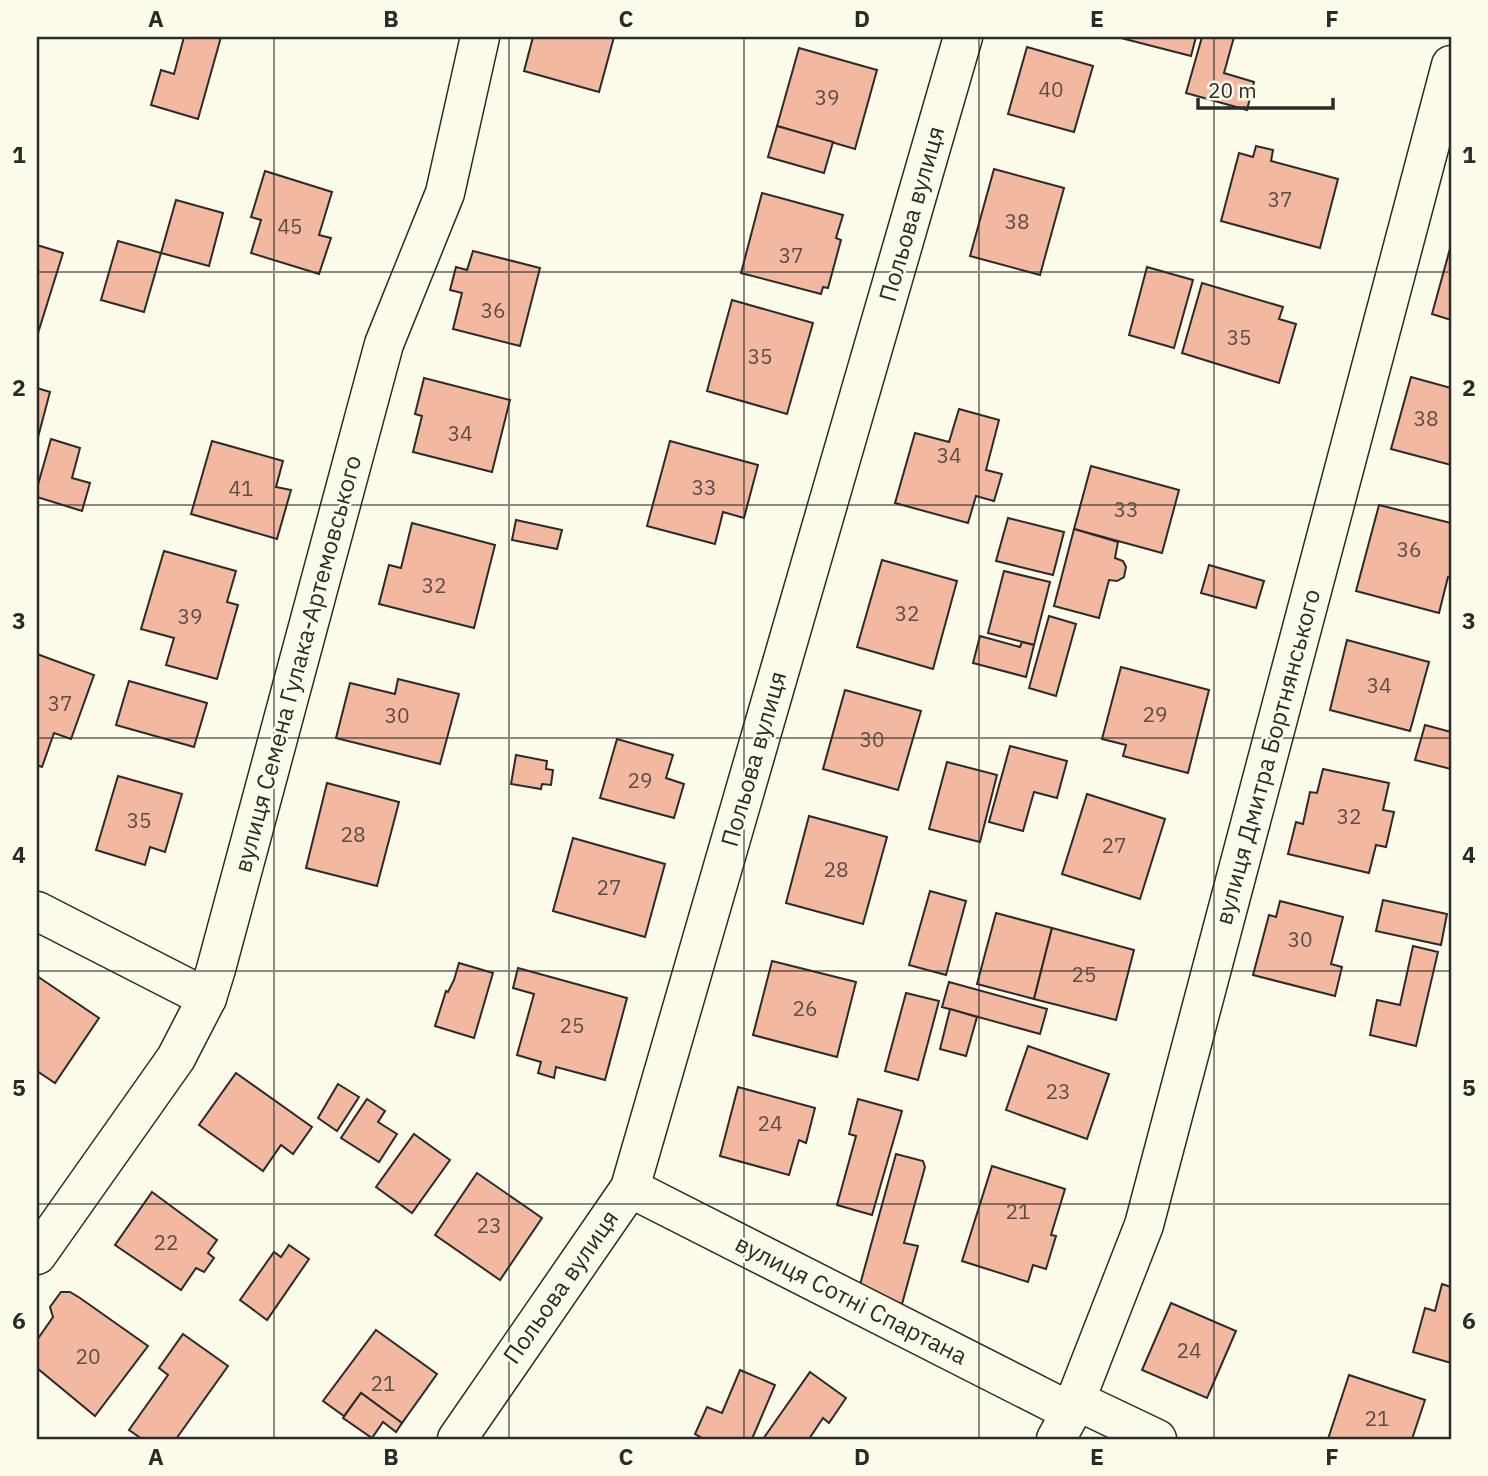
<svg xmlns="http://www.w3.org/2000/svg" width="1488" height="1476" viewBox="0 0 1488 1476" font-family="'IBM Plex Sans',sans-serif">
<rect width="100%" height="100%" fill="#fdfbea"/>
<!-- building -->
<g fill="#f2b8a0" stroke="#2b2b2b" stroke-width="2">
<path d="M184,37H221L198,119L151,105L161,70L174,74Z"/>
<path d="M533,37H614L599,92L524,71Z"/>
<path d="M1117,37H1196L1191,56Z"/>
<path d="M1202,37H1234L1224,73L1254,82L1247,110L1186,93Z"/>
<path d="M1027,47L1093,66L1074,132L1008,114Z"/>
<path d="M799,48L877,70L855,149L777,126Z"/>
<path d="M777,126L833,142L824,173L768,157Z"/>
<path d="M1256,146L1273,150L1271,161L1338,179L1320,248L1221,221L1239,153L1253,157Z"/>
<path d="M994,169L1064,188L1040,275L970,256Z"/>
<path d="M265,171L332,192L319,235L331,238L319,274L251,253L261,220L251,217Z"/>
<path d="M762,193L843,215L836,238L841,240L828,288L823,287L821,294L741,273Z"/>
<path d="M176,200L223,213L209,266L161,253Z"/>
<path d="M118,241L161,253L144,312L101,300Z"/>
<path d="M37,245L63,253L38,333H37Z"/>
<path d="M1451,245V320L1432,314Z"/>
<path d="M473,251L540,268L520,346L453,329L462,293L450,290L456,267L467,270Z"/>
<path d="M1147,267L1193,280L1174,348L1129,335Z"/>
<path d="M1202,283L1283,307L1279,319L1296,324L1279,383L1182,353Z"/>
<path d="M732,300L813,323L787,414L707,391Z"/>
<path d="M1411,377L1451,388V465L1391,449Z"/>
<path d="M424,378L510,400L492,472L413,452L422,416L415,414Z"/>
<path d="M37,388L50,392L37,441Z"/>
<path d="M959,409L999,420L986,470L1002,474L994,501L976,496L968,523L895,503L915,433L949,442Z"/>
<path d="M51,439L80,448L72,478L90,483L82,511L37,497V488Z"/>
<path d="M212,441L283,461L276,487L291,490L277,539L191,514Z"/>
<path d="M670,441L758,465L744,518L723,512L715,544L647,526Z"/>
<path d="M1091,466L1179,490L1162,553L1074,529Z"/>
<path d="M1379,505L1451,523V577H1448L1439,613L1356,591Z"/>
<path d="M1008,518L1064,532L1053,575L996,561Z"/>
<path d="M516,520L562,530L557,549L512,540Z"/>
<path d="M412,523L495,545L474,628L379,604L389,565L401,568Z"/>
<path d="M1074,529L1118,542L1115,558L1123,561L1126,567L1124,577L1117,581L1109,580L1099,618L1054,606Z"/>
<path d="M164,551L236,571L227,602L238,605L217,679L166,665L174,638L141,629Z"/>
<path d="M882,560L957,581L933,669L857,647Z"/>
<path d="M1209,565L1264,581L1256,608L1201,593Z"/>
<path d="M1004,571L1050,582L1034,645L988,633Z"/>
<path d="M1049,616L1076,624L1056,696L1029,688Z"/>
<path d="M980,636L1020,647L1022,642L1034,645L1026,677L973,663Z"/>
<path d="M1347,640L1429,662L1410,731L1330,710Z"/>
<path d="M37,654L94,675L71,739L54,733L42,767L37,765Z"/>
<path d="M1121,667L1209,690L1188,773L1123,756L1126,745L1102,739Z"/>
<path d="M398,679L459,694L440,764L336,738L350,683L395,694Z"/>
<path d="M129,681L207,703L194,747L116,725Z"/>
<path d="M845,690L921,711L898,790L823,769Z"/>
<path d="M1425,725L1451,732V769L1415,760Z"/>
<path d="M617,739L673,755L666,778L684,784L674,818L600,798Z"/>
<path d="M1010,746L1067,761L1057,798L1034,792L1023,831L989,822Z"/>
<path d="M516,755L547,761L546,769L553,770L551,785L542,784L541,789L511,784Z"/>
<path d="M947,762L997,775L980,842L929,829Z"/>
<path d="M1323,769L1389,783L1383,810L1394,812L1386,847L1376,845L1369,873L1288,854L1296,822L1303,824L1310,792L1317,793Z"/>
<path d="M118,776L182,794L165,852L150,847L145,865L96,850Z"/>
<path d="M327,783L399,802L377,886L306,868Z"/>
<path d="M1087,794L1165,819L1140,899L1062,874Z"/>
<path d="M809,816L887,837L863,924L786,903Z"/>
<path d="M573,838L665,864L645,937L553,911Z"/>
<path d="M930,891L966,901L946,975L909,965Z"/>
<path d="M1383,900L1447,914L1441,945L1376,931Z"/>
<path d="M1280,901L1343,917L1331,964L1342,967L1335,996L1253,975L1269,915L1276,917Z"/>
<path d="M996,913L1052,928L1034,999L977,984Z"/>
<path d="M1052,928L1134,950L1116,1020L1034,999Z"/>
<path d="M1413,946L1438,952L1416,1046L1370,1035L1377,1000L1400,1005Z"/>
<path d="M772,961L856,982L837,1057L753,1035Z"/>
<path d="M459,963L493,973L474,1038L435,1026L446,991L448,992L454,980Z"/>
<path d="M518,968L627,998L605,1080L556,1067L554,1078L538,1073L541,1062L517,1055L534,994L513,988Z"/>
<path d="M37,976L99,1018L55,1083L37,1071Z"/>
<path d="M949,982L1047,1009L1040,1034L942,1007Z"/>
<path d="M906,993L939,1001L918,1080L885,1071Z"/>
<path d="M950,1009L977,1017L966,1056L940,1049Z"/>
<path d="M1028,1046L1109,1074L1087,1139L1006,1110Z"/>
<path d="M236,1073L312,1127L293,1154L281,1145L263,1171L199,1125Z"/>
<path d="M338,1084L359,1097L337,1131L318,1118Z"/>
<path d="M738,1087L815,1108L806,1143L799,1140L789,1175L720,1156Z"/>
<path d="M367,1099L385,1111L378,1122L397,1134L379,1162L341,1138Z"/>
<path d="M858,1099L902,1111L872,1215L837,1205L856,1136L849,1134Z"/>
<path d="M414,1134L450,1160L412,1213L376,1187Z"/>
<path d="M896,1154L923,1161L925,1167L904,1243L918,1246L902,1304L858,1292Z"/>
<path d="M992,1166L1065,1189L1051,1235L1056,1236L1046,1269L1033,1265L1028,1282L962,1261Z"/>
<path d="M477,1173L542,1218L500,1280L435,1235Z"/>
<path d="M152,1192L217,1240L208,1253L214,1258L204,1272L196,1268L181,1290L115,1245Z"/>
<path d="M289,1245L309,1259L267,1320L240,1300L274,1252L281,1257Z"/>
<path d="M1442,1284L1451,1287V1363L1413,1352L1425,1308L1435,1311Z"/>
<path d="M61,1292H70L80,1298L148,1346L95,1416L37,1368V1340L53,1317L50,1307Z"/>
<path d="M1171,1303L1236,1331L1207,1398L1142,1370Z"/>
<path d="M376,1330L437,1374L402,1423L361,1393L344,1416L323,1401Z"/>
<path d="M183,1334L228,1366L176,1439H142L129,1430L168,1375L159,1368Z"/>
<path d="M740,1370L775,1385L752,1439H704L695,1434L707,1407L722,1413Z"/>
<path d="M810,1372L846,1398L829,1423L823,1418L809,1439H763Z"/>
<path d="M1349,1375L1425,1400L1412,1439H1328Z"/>
<path d="M361,1393L402,1423L396,1432L383,1422L372,1438L343,1418Z"/>
</g>
<g fill="none" stroke-linecap="round" stroke-linejoin="round">
<defs>
<g id="minor">
<path d="M37,911L207,998"/>
<path d="M630,1188L1071,1412"/>
<path d="M37,1255L176,1058L207,998L216,969L384,344L445,193L480,37"/>
<path d="M1075,1400L1157,1439"/>
<path d="M457,1439L630,1188L963,37"/>
<path d="M1056,1439L1071,1412L1144,1225L1451,65"/>
</g>
</defs>
<!-- minor casing -->
<use href="#minor" stroke="#2b2b2b" stroke-width="41"/>
<!-- minor -->
<use href="#minor" stroke="#fdfbea" stroke-width="38"/>
</g>
<!-- grid -->
<path fill="none" stroke="#2b2b2b" stroke-width="2" stroke-opacity="0.55" d="M274,37V1439M509,37V1439M744,37V1439M979,37V1439M1214,37V1439M37,272H1451M37,505H1451M37,738H1451M37,971H1451M37,1204H1451"/>
<g text-anchor="middle" stroke-width="5" stroke-linejoin="round" paint-order="stroke">
<!-- number labels -->
<g font-size="21" fill="#5d4e48">
<text x="1051" y="97">40</text>
<text x="827" y="105">39</text>
<text x="1280" y="207">37</text>
<text x="1017" y="229">38</text>
<text x="290" y="234">45</text>
<text x="791" y="263">37</text>
<text x="493" y="318">36</text>
<text x="1239" y="345">35</text>
<text x="760" y="364">35</text>
<text x="1426" y="426">38</text>
<text x="460" y="441">34</text>
<text x="949" y="463">34</text>
<text x="704" y="495">33</text>
<text x="241" y="496">41</text>
<text x="1126" y="517">33</text>
<text x="1409" y="557">36</text>
<text x="434" y="593">32</text>
<text x="907" y="621">32</text>
<text x="190" y="624">39</text>
<text x="1379" y="693">34</text>
<text x="60" y="711">37</text>
<text x="1155" y="722">29</text>
<text x="397" y="723">30</text>
<text x="872" y="747">30</text>
<text x="640" y="788">29</text>
<text x="1349" y="824">32</text>
<text x="139" y="828">35</text>
<text x="353" y="842">28</text>
<text x="1114" y="853">27</text>
<text x="836" y="877">28</text>
<text x="609" y="895">27</text>
<text x="1300" y="947">30</text>
<text x="1084" y="982">25</text>
<text x="805" y="1016">26</text>
<text x="572" y="1033">25</text>
<text x="1058" y="1099">23</text>
<text x="770" y="1131">24</text>
<text x="1018" y="1219">21</text>
<text x="489" y="1233">23</text>
<text x="166" y="1250">22</text>
<text x="1189" y="1358">24</text>
<text x="88" y="1364">20</text>
<text x="383" y="1391">21</text>
<text x="1377" y="1426">21</text>
</g>
<!-- street labels -->
<g font-size="24" fill="#2b2b2b" stroke="#fdfbea">
<text transform="translate(912 214) rotate(-74)" y="8">Польова вулиця</text>
<text transform="translate(298 664) rotate(-75)" y="8">вулиця Семена Гулака-Артемовського</text>
<text transform="translate(1268 757) rotate(-75)" y="8">вулиця Дмитра Бортнянського</text>
<text transform="translate(754 759) rotate(-74)" y="8">Польова вулиця</text>
<text transform="translate(561 1287) rotate(-55)" y="8">Польова вулиця</text>
<text transform="translate(851 1300) rotate(27)" y="8">вулиця Сотні Спартана</text>
</g>
</g>
<!-- border -->
<rect width="1488" height="1476" fill="none" stroke="#fdfbea" stroke-width="77"/>
<!-- scale -->
<path d="M1198 98v10h135v-10" fill="none" stroke="#2b2b2b" stroke-width="3.5"/>
<text x="1208" y="98" font-size="21" fill="#2b2b2b" stroke="#fdfbea" stroke-width="5" paint-order="stroke">20 m</text>
<rect x="38" y="38" width="1412" height="1400" fill="none" stroke="#2b2b2b" stroke-width="2.5"/>
<g font-size="23" text-anchor="middle" font-weight="bold" fill="#2b2b2b">
<text x="156" y="27">A</text>
<text x="391" y="27">B</text>
<text x="626" y="27">C</text>
<text x="862" y="27">D</text>
<text x="1097" y="27">E</text>
<text x="1332" y="27">F</text>
<text x="19" y="163">1</text>
<text x="1469" y="163">1</text>
<text x="19" y="396">2</text>
<text x="1469" y="396">2</text>
<text x="19" y="629">3</text>
<text x="1469" y="629">3</text>
<text x="19" y="863">4</text>
<text x="1469" y="863">4</text>
<text x="19" y="1096">5</text>
<text x="1469" y="1096">5</text>
<text x="19" y="1329">6</text>
<text x="1469" y="1329">6</text>
<text x="156" y="1465">A</text>
<text x="391" y="1465">B</text>
<text x="626" y="1465">C</text>
<text x="862" y="1465">D</text>
<text x="1097" y="1465">E</text>
<text x="1332" y="1465">F</text>
</g>
</svg>
